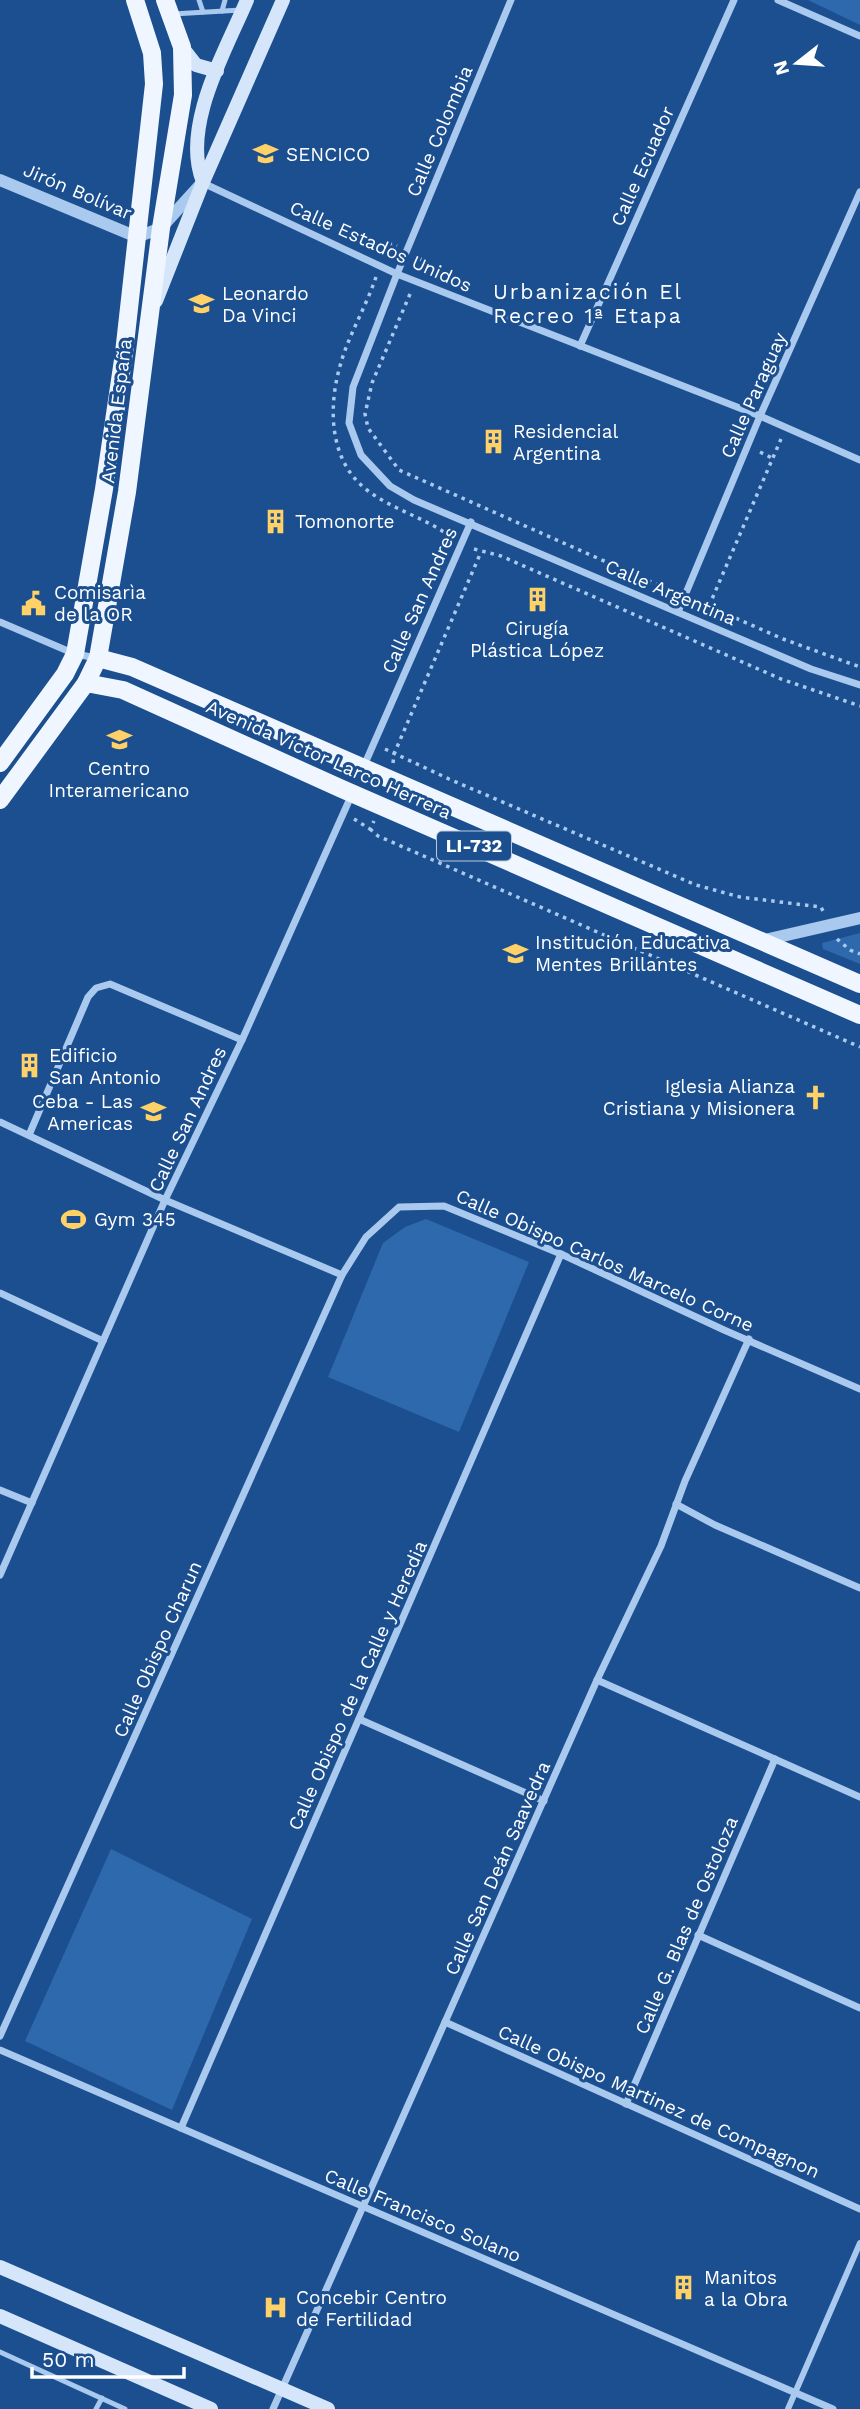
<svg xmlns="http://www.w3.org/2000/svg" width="860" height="2409" viewBox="0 0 860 2409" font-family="'Work Sans',sans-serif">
<rect width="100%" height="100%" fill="#1b4f8f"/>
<!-- green -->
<g fill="#2e69ad">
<path d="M808,0H860V26V25Z"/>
<path d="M860,933V964L823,949L822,943Z"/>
<path d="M426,1219L529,1262L459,1432L328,1377L383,1243L405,1227Z"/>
<path d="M111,1849L252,1919L172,2110L25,2041Z"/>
</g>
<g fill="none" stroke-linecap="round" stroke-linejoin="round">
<!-- path -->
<g stroke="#a9c9ee" stroke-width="3.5" stroke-dasharray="3.5 5" stroke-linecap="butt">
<path d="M386,254L391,244L397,246"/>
<path d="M419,258L425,262L421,271"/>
<path d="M376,277C366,307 348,336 340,366C328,408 329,461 367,490C393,510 426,518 451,537"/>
<path d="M410,294L372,383L365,414L368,428L399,470L674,592"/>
<path d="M760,452L774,459"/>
<path d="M474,549L501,556L781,679L860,706"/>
<path d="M697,601L783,639L860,667"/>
<path d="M709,606L781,439"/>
<path d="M385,749L449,779L696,885L740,897L821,907L823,911"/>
<path d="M393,763L394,754L481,552"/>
<path d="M354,819L370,829L374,821"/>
<path d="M370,829L378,836L860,1047"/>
<path d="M837,939L850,950L860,954"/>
</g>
<!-- service -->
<g stroke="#a9c9ee" stroke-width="5">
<path d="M199,0L203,12"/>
<path d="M222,11L225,0"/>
<path d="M173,14L241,10"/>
<path d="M0,2352L125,2409"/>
<path d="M96,2409L102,2398"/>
</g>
<!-- pedestrian -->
<path stroke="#a9c9ee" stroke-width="6" d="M788,2409L860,2243"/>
<!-- minor -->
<g stroke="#a9c9ee" stroke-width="7">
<path d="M511,0L397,274L353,387L349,423L361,455L390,486L414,500L811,669L860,685"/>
<path d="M778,0L860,36"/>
<path d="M203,183L397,274L760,416L860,460"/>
<path d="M580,346L734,0"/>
<path d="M678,612L760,416L860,192"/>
<path d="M0,622L75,654L97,658"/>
<path d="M363,768L471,522"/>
<path d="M0,1122L165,1200L342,1275"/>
<path d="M29,1135L88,997L96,988L110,984L242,1040"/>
<path d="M0,1293L103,1341"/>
<path d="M0,1490L32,1503"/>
<path d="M676,1504L715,1525L860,1588"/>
<path d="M0,1575L165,1200L242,1040L352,794"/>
<path d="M597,1680L860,1797"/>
<path d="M359,1719L544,1801"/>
<path d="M698,1935L860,2008"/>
<path d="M445,2022L860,2209"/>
<path d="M0,2036L342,1275L366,1237L399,1207L444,1206L561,1254L724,1330L860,1389"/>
<path d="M0,2050L833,2409"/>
<path d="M626,2104L775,1759"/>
<path d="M181,2128L561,1254"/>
<path d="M273,2409L597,1680L661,1546L685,1481L749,1339"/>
</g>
<!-- tertiary -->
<g stroke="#a9c9ee" stroke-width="12">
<path d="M0,180L137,237L161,228L200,185"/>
<path d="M761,941L860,918"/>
</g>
<!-- secondary -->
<g stroke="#d6e6fa" stroke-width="14">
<path d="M182,47L196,65L217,71"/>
<path d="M203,182C181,127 225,52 247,0"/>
<path d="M156,301L203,182L283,0"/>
<path d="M0,2267L328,2409"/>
<path d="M0,2316L211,2409"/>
</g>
<!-- primary -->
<g stroke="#f0f6ff" stroke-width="18">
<path d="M98,658L132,667L860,984"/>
<path d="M86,683L123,690L342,789L860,1015"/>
<path d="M0,763L65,674L75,654L104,489L124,353L154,84L152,53L135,0"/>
<path d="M0,800L86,683L98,658L127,492L161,228L183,95L182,47L165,0"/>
</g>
</g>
<!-- icons -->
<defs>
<symbol id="school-bare" viewBox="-9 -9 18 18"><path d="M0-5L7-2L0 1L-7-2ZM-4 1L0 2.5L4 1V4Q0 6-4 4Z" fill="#ffd166" stroke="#1b4f8f" stroke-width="2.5" paint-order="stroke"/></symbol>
<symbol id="building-bare" viewBox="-9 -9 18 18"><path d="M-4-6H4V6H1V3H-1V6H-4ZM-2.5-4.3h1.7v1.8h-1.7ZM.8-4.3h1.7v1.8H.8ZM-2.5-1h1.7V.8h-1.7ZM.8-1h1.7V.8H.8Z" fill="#ffd166" stroke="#1b4f8f" stroke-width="2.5" paint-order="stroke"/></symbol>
<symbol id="civic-bare" viewBox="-9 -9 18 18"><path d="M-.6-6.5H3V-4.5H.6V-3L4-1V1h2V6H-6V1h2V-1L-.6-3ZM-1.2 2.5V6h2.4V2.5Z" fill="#ffd166" stroke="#1b4f8f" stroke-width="2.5" paint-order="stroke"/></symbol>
<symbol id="church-bare" viewBox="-9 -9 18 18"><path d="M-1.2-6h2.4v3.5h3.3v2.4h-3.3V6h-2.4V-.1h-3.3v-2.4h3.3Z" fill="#ffd166" stroke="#1b4f8f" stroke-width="2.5" paint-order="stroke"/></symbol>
<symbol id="stadium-bare" viewBox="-9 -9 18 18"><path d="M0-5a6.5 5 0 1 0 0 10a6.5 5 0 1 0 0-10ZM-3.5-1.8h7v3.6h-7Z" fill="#ffd166" stroke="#1b4f8f" stroke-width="2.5" paint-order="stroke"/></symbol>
<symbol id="hospital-bare" viewBox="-9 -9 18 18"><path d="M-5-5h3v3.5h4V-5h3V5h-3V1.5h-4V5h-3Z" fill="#ffd166" stroke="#1b4f8f" stroke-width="2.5" paint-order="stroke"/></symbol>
</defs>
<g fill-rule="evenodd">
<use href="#school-bare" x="248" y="136" width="35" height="35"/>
<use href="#school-bare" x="184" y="286" width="35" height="35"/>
<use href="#building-bare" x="476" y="424" width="35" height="35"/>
<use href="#building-bare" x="258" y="504" width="35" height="35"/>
<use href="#building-bare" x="520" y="582" width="35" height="35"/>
<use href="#civic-bare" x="16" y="586" width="35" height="35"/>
<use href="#school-bare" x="102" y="722" width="35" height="35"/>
<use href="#school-bare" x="498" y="936" width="35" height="35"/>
<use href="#building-bare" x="12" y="1048" width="35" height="35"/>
<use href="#church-bare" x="798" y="1080" width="35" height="35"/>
<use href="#school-bare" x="136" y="1094" width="35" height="35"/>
<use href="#stadium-bare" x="56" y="1202" width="35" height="35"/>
<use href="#building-bare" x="666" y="2270" width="35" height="35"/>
<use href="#hospital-bare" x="258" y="2290" width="35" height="35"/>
</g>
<g text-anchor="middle" stroke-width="6" stroke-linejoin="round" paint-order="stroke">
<!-- shield labels -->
<rect fill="#1b4f8f" stroke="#bbcadd" stroke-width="2" x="437" y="831.5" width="74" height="29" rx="5"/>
<g font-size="18" font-weight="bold" fill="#fff">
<text x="474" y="852">LI-732</text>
</g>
<!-- street labels -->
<g font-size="19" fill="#fff" stroke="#1b4f8f">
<text transform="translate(439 131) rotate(-67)" y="7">Calle Colombia</text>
<text transform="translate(642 166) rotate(-66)" y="7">Calle Ecuador</text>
<text transform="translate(78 191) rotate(23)" y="7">Jirón Bolívar</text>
<text transform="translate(381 246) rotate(24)" y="7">Calle Estados Unidos</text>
<text transform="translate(753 395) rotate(-66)" y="7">Calle Paraguay</text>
<text transform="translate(116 411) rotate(-83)" y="7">Avenida España</text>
<text transform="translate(671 592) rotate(23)" y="7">Calle Argentina</text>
<text transform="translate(419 600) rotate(-66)" y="7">Calle San Andres</text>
<text transform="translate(329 759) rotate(24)" y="7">Avenida Víctor Larco Herrera</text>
<text transform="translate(187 1119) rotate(-65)" y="7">Calle San Andres</text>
<text transform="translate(605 1260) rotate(24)" y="7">Calle Obispo Carlos Marcelo Corne</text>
<text transform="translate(157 1649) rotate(-66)" y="7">Calle Obispo Charun</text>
<text transform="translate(357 1685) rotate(-66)" y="7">Calle Obispo de la Calle y Heredia</text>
<text transform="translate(497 1868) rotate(-66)" y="7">Calle San Deán Saavedra</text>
<text transform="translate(686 1925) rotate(-67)" y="7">Calle G. Blas de Ostoloza</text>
<text transform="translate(659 2101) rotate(24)" y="7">Calle Obispo Martinez de Compagnon</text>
<text transform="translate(423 2215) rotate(23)" y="7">Calle Francisco Solano</text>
</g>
<!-- poi labels -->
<g font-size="19" fill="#fff" stroke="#1b4f8f" text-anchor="start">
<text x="286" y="161">SENCICO</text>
<text x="222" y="300">Leonardo<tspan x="222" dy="22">Da Vinci</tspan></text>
<text x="513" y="438">Residencial<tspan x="513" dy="22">Argentina</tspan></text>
<text x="295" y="528">Tomonorte</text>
<text x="54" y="599">Comisarìa<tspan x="54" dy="22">de la OR</tspan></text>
<text x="537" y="635" text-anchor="middle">Cirugía<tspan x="537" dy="22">Plástica López</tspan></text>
<text x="119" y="775" text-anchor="middle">Centro<tspan x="119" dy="22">Interamericano</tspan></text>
<text x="535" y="949">Institución Educativa<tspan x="535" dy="22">Mentes Brillantes</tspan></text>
<text x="49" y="1062">Edificio<tspan x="49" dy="22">San Antonio</tspan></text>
<text x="795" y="1093" text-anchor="end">Iglesia Alianza<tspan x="795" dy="22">Cristiana y Misionera</tspan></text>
<text x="133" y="1108" text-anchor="end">Ceba - Las<tspan x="133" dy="22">Americas</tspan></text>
<text x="94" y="1226">Gym 345</text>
<text x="704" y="2284">Manitos<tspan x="704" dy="22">a la Obra</tspan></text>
<text x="296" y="2304">Concebir Centro<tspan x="296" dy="22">de Fertilidad</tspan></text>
</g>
<!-- neighbourhood labels -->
<g font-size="21" letter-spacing="2" fill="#fff" stroke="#1b4f8f">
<text x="588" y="299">Urbanización El<tspan x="588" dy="24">Recreo 1ª Etapa</tspan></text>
</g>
</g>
<!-- north arrow -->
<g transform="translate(797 63) rotate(253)" stroke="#1b4f8f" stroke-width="5" paint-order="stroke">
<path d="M0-5L12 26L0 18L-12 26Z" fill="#ffffff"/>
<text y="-10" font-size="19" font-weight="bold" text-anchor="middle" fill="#ffffff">N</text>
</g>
<!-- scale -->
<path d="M32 2367v10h152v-10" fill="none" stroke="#ffffff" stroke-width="3.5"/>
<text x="42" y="2367" font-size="21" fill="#ffffff" stroke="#1b4f8f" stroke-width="5" paint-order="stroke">50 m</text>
</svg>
